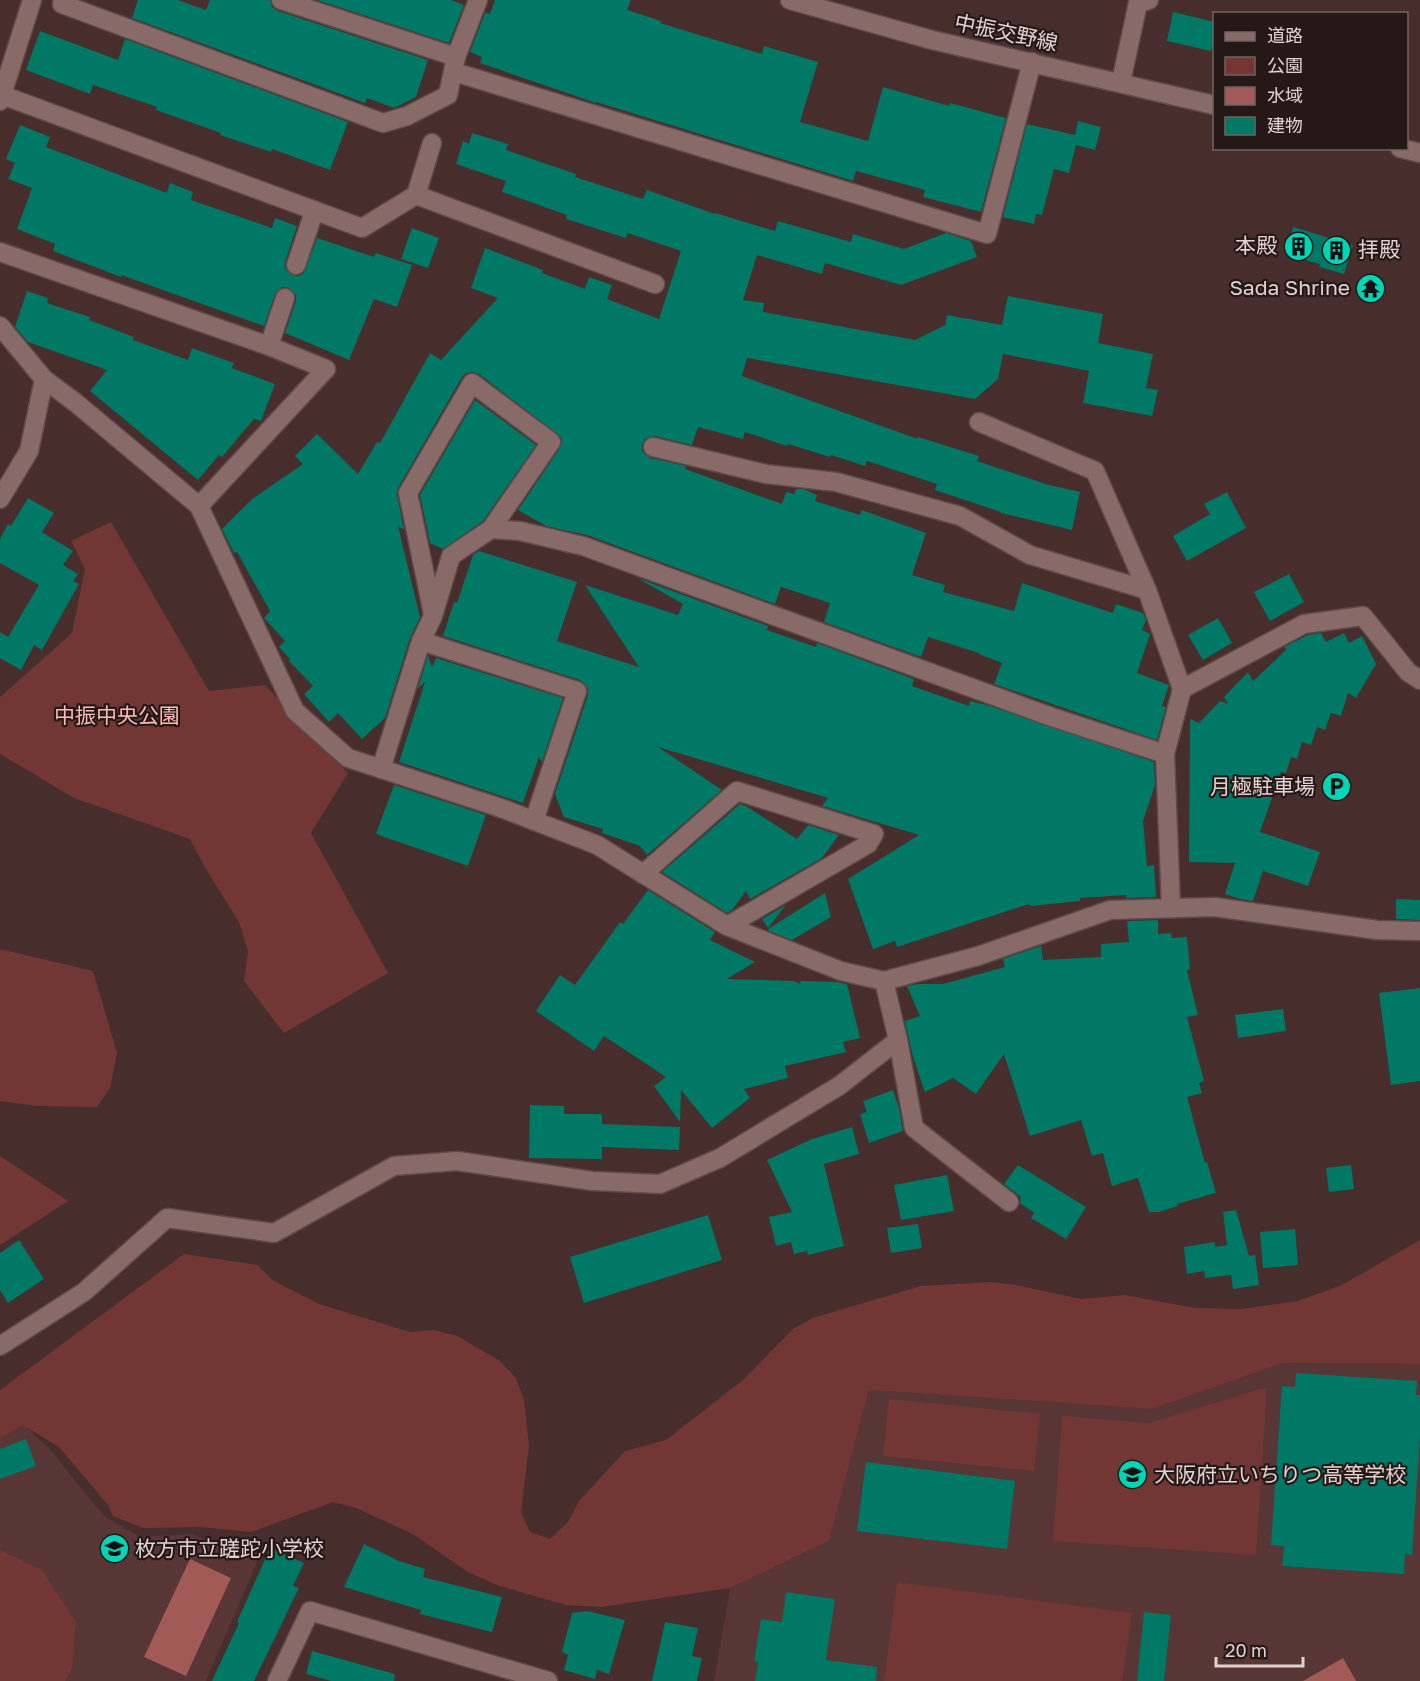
<svg xmlns="http://www.w3.org/2000/svg" width="1420" height="1681" viewBox="0 0 1420 1681" font-family="'Golos Text','Noto Sans JP',sans-serif">
<rect width="100%" height="100%" fill="#472d2c"/>
<!-- built -->
<g fill="#573635">
<path d="M1283,1363L1420,1364V1681H714L730,1588L829,1541L869,1390L1152,1409Z"/>
<path d="M0,1400L53,1453L103,1515L140,1537L191,1534L258,1560L206,1681H0Z"/>
</g>
<!-- green -->
<g fill="#723735">
<path d="M111,522L209,691L265,685L348,773L311,833L388,973L284,1033L244,981L248,951L239,922L206,869L190,839L74,798L0,754V697L72,633L85,569L71,541Z"/>
<path d="M0,949L93,971L117,1053L110,1088L97,1107L37,1106L0,1101Z"/>
<path d="M0,1156L68,1201L0,1245Z"/>
<path d="M1420,1240V1364L1283,1363L1152,1409L869,1390L829,1541L730,1588L601,1607L566,1605L499,1586L468,1572L413,1534L356,1508L333,1502L251,1532L201,1527L143,1528L113,1516L108,1505L59,1447L23,1425L0,1438V1390L184,1254L257,1265L274,1281L319,1304L410,1332L434,1330L457,1336L500,1361L516,1378L524,1400L529,1446L521,1512L530,1532L550,1539L568,1522L579,1501L625,1451L666,1440L743,1380L793,1329L813,1318L921,1286L991,1282L1016,1285L1081,1299L1125,1295L1195,1308L1241,1309L1298,1301L1342,1285Z"/>
<path d="M1267,1387L1256,1555L1053,1541L1062,1416L1149,1423Z"/>
<path d="M889,1399L1040,1414L1034,1471L883,1456Z"/>
<path d="M0,1550L42,1570L76,1622L72,1668L65,1681H0Z"/>
<path d="M897,1582L1132,1613L1122,1681H884Z"/>
</g>
<!-- water -->
<g fill="#a25a57">
<path d="M190,1559L231,1578L186,1676L144,1657Z"/>
<path d="M1343,1658L1356,1681H1303Z"/>
</g>
<!-- building -->
<g fill="#007866">
<path d="M138,0H178L206,10L210,0H270L272,7L278,11L428,60L416,97L394,108L367,98L365,103L132,18Z"/>
<path d="M317,0H451L464,5L449,43Z"/>
<path d="M495,0H631L627,10L661,21L660,23L762,54L764,46L818,62L800,122L868,141L883,87L949,106L950,103L1006,118L981,212L923,197L925,190L856,171L853,181L596,102V103L480,63L482,57L470,52L485,13L490,14Z"/>
<path d="M1173,12L1215,22V37L1211,51L1167,41Z"/>
<path d="M40,31L118,60L125,39L348,122L330,170L272,149L271,152L220,135L221,133L156,110L157,107L93,85L90,94L26,70Z"/>
<path d="M1078,121L1101,127L1095,150L1076,145L1069,173L1054,169L1042,215L1036,214L1034,224L1003,217L1027,124L1075,135Z"/>
<path d="M20,125L50,137L46,147L167,193L170,183L193,192L191,200L272,228L275,218L297,226L285,262V268L292,275L299,276L304,273L317,238L374,257L376,253L412,265L397,307L374,299L349,360L285,333L296,301V295L289,288L282,287L275,294L264,326L121,275V277L53,251L55,244L17,229L32,188L8,179L15,163L6,159Z"/>
<path d="M472,133L508,144L506,150L576,174L575,177L643,199L647,190L715,214V213L775,231L778,221L851,242L853,234L904,249L946,233L971,241L977,257L901,285L825,263L822,274L757,255L743,300L764,303L763,312L915,340L945,325L947,315L1002,325L1008,296L1103,314L1098,343L1153,354L1146,388L1158,390L1152,416L1083,403L1089,371L1003,354L998,379L975,399L747,358L742,376L918,439V437L979,456L977,461L1049,485L1080,492L1072,530L1001,513V512L935,490L937,484L867,461L865,466L831,455L830,457L788,444L787,446L745,432L743,439L698,427L692,445L655,436L645,439L642,445V451L650,458L686,466L685,469L782,504L786,492L794,494L796,489H803L817,495L815,501L860,515L862,510L926,533L912,575L945,585L943,592L1014,611L1022,583L1113,613L1116,604L1143,613L1146,620L1142,630L1150,634L1137,673L1169,685L1162,706L1166,707L1157,740L994,684L1002,663L979,654V653L928,637L921,657L824,622L830,603L781,587L775,604L587,535L546,526L518,510L560,448L562,442L561,437L479,374L472,372L466,373L462,377L398,488L397,495L404,530L398,526L420,617L410,638L385,718L362,739L338,713L329,722L304,694L313,686L289,661L290,659L279,647L285,641L264,618L270,611L237,552L234,553L222,529L252,499L303,464L295,456L317,434L358,474L377,442L380,443L430,353L441,360L498,298L471,288L485,248L543,270L542,273L585,289L589,277L612,285L607,299L659,319L681,251L628,233L626,238L566,219L567,215L502,192L506,181L456,164L463,141L469,144Z"/>
<path d="M1293,227L1353,245L1344,274L1319,267L1320,264L1286,255Z"/>
<path d="M412,228L439,238L428,268L401,259Z"/>
<path d="M27,291L48,298L47,303L90,317L89,320L134,337L133,340L188,360L192,348L234,363L232,368L275,384L261,421L254,419L222,457L219,455L198,480L90,391L107,370L28,342L15,327Z"/>
<path d="M475,400L536,445L483,521L443,549L430,543L420,495Z"/>
<path d="M1227,492L1246,528L1187,561L1173,536L1210,514L1204,504Z"/>
<path d="M28,498L54,513L42,532L73,551L63,565L78,574L73,581L79,584L42,650L34,645L21,670L0,658V632L8,637L39,585L0,563V539L8,524L11,526Z"/>
<path d="M479,551L577,582L557,641L639,667L585,585L678,615L683,604L637,578L768,626L767,630L816,647L817,643L914,679L912,686L969,706L970,701L987,705L1154,762L1155,785L1143,821L1147,866L1154,865L1156,897L1126,898V895L1080,898V901L1030,906L1029,904L897,947L895,941L873,949L848,879L919,835L822,806L828,798L658,747L722,790L647,855L640,846L602,833L603,829L564,817L555,794L588,695V688L580,680L443,636L454,602L457,603L473,555Z"/>
<path d="M1289,574L1304,602L1270,621L1254,592Z"/>
<path d="M1218,618L1232,643L1203,660L1188,635Z"/>
<path d="M1321,633L1326,642L1344,633L1349,643L1362,636L1376,664L1356,698L1348,693L1341,716L1331,713L1325,730L1317,727L1311,745L1302,742L1297,759L1291,757L1286,773L1281,772L1260,832L1320,852L1308,886L1263,871L1253,901L1240,899L1225,894L1235,863L1189,862L1190,719L1199,723L1220,701L1228,704L1224,697L1248,672L1253,681L1286,650L1284,647L1308,635Z"/>
<path d="M428,655L432,667L436,658L563,698L542,762L539,757L523,803L399,762L425,682L418,688Z"/>
<path d="M394,785L486,815L468,866L376,834Z"/>
<path d="M740,804L746,806L797,839L808,825L839,835L822,858L750,899L746,891L732,910L727,913L662,872Z"/>
<path d="M648,890L715,932L710,940L755,962L727,979L794,981L801,984L799,981L837,982L847,984L860,1038L843,1042L846,1052L785,1066L788,1078L744,1089L750,1098L712,1128L681,1090L680,1122L654,1086L666,1077L604,1036L594,1051L536,1011L560,975L575,985L620,922L623,924Z"/>
<path d="M825,893L831,917L792,940L769,931L768,929Z"/>
<path d="M1396,899L1420,900V920L1396,919Z"/>
<path d="M786,905L768,928L762,919Z"/>
<path d="M1158,920V934L1171,933L1172,938L1187,937L1190,969L1187,970L1198,1015L1187,1017L1204,1081L1199,1083L1202,1093L1187,1097L1205,1163L1207,1162L1216,1193L1177,1204L1178,1206L1159,1212H1149L1138,1178L1112,1186L1103,1153L1092,1156L1081,1120L1030,1136L1004,1054L976,1094L953,1078L925,1092L913,1057L905,1021L920,1016L907,986L918,984H943L1005,967L1003,959L1041,946L1043,960L1101,957V944L1129,942L1127,921Z"/>
<path d="M1420,988V1081L1391,1085L1379,993Z"/>
<path d="M1283,1009L1286,1031L1238,1038L1235,1015Z"/>
<path d="M893,1090L899,1108L903,1131L869,1143L860,1114L867,1112L863,1101Z"/>
<path d="M530,1105L564,1106V1114H602V1124L680,1127L679,1150L602,1147V1159L529,1158Z"/>
<path d="M852,1127L859,1154L824,1164L844,1246L808,1255L807,1251L794,1254L791,1242L776,1246L769,1217L792,1212L767,1160L812,1139Z"/>
<path d="M1018,1165L1086,1207L1066,1239L1031,1218L1034,1213L1020,1203L1021,1197L1004,1184Z"/>
<path d="M1351,1165L1354,1189L1329,1192L1326,1168Z"/>
<path d="M947,1175L954,1211L901,1220L894,1185Z"/>
<path d="M1236,1210L1249,1256L1255,1255L1259,1285L1233,1289L1231,1275L1205,1278L1204,1271L1187,1274L1184,1247L1215,1242V1247L1227,1245L1223,1212Z"/>
<path d="M708,1215L722,1260L584,1303L570,1257Z"/>
<path d="M918,1224L922,1248L891,1253L887,1228Z"/>
<path d="M1295,1229L1298,1265L1263,1268L1260,1232Z"/>
<path d="M19,1240L44,1279L8,1303L0,1290V1253Z"/>
<path d="M1296,1373L1417,1381L1416,1395H1420V1436L1412,1555L1405,1554L1404,1574L1282,1566L1284,1546L1271,1545L1282,1386L1295,1387Z"/>
<path d="M26,1439L36,1466L0,1479V1449Z"/>
<path d="M866,1462L1015,1481L1007,1549L857,1531Z"/>
<path d="M364,1544L399,1561L425,1569L423,1577L502,1597L492,1632L420,1614L421,1610L344,1587Z"/>
<path d="M270,1548L304,1563L293,1586L299,1588L254,1681H212L239,1623L237,1622Z"/>
<path d="M786,1592L835,1599L826,1660L877,1667L876,1681H755L758,1662L754,1661L761,1619L782,1622Z"/>
<path d="M587,1611L625,1620L609,1674L597,1670L595,1679L564,1670L568,1655L562,1652L572,1613Z"/>
<path d="M1144,1612L1171,1615L1164,1681H1137Z"/>
<path d="M665,1622L698,1628L692,1656L702,1658L697,1681H652Z"/>
<path d="M312,1651L395,1674L394,1681H331L306,1674Z"/>
</g>
<g fill="none" stroke-linecap="round" stroke-linejoin="round">
<defs>
<g id="minor">
<path d="M63,0L62,4L383,123L407,116L448,95L456,57L478,0"/>
<path d="M281,0L456,57"/>
<path d="M790,0L932,40L1214,105"/>
<path d="M454,72L987,234L1032,62"/>
<path d="M1121,82L1138,3L1149,0"/>
<path d="M2,95L362,228L416,195L655,284"/>
<path d="M0,101L32,0"/>
<path d="M1400,148L1420,153"/>
<path d="M416,195L432,143"/>
<path d="M0,252L269,346L326,369L199,506"/>
<path d="M296,265L314,212"/>
<path d="M0,326L44,379L76,403L199,506L295,711L348,758L501,808L597,845L727,926L841,971L884,981L978,956L1110,910L1215,907L1377,930L1420,931"/>
<path d="M269,346L285,298"/>
<path d="M979,422L1095,471L1147,590L1182,689"/>
<path d="M653,447L766,474L836,482L960,516L1030,555L1147,590"/>
<path d="M0,499L29,451L44,379"/>
<path d="M433,614L408,493L472,383L551,442L491,529"/>
<path d="M421,641L577,691L534,821"/>
<path d="M381,769L421,641L433,616L451,556L491,529L520,531L583,546L1049,716L1165,754"/>
<path d="M643,874L737,791L874,834L868,844L727,926"/>
<path d="M1171,908L1165,754L1182,689L1304,624L1363,616L1408,672L1420,680"/>
<path d="M884,981L898,1040L914,1128L1009,1202"/>
<path d="M0,1346L84,1292L167,1218L274,1233L394,1166L457,1161L592,1181L660,1184L720,1158L839,1086L898,1040"/>
<path d="M277,1681L310,1611L548,1681"/>
</g>
</defs>
<!-- minor casing -->
<use href="#minor" stroke="#5f4a49" stroke-width="21"/>
<!-- minor -->
<use href="#minor" stroke="#886b69" stroke-width="18"/>
</g>
<!-- icons -->
<defs>
<symbol id="building-disc" viewBox="-11 -11 22 22"><circle r="9.5" fill="#02d5b6" stroke="#251918"/><path d="M-4-6H4V6H1V3H-1V6H-4ZM-2.5-4.3h1.7v1.8h-1.7ZM.8-4.3h1.7v1.8H.8ZM-2.5-1h1.7V.8h-1.7ZM.8-1h1.7V.8H.8Z" fill="#111"/></symbol>
<symbol id="temple-disc" viewBox="-11 -11 22 22"><circle r="9.5" fill="#02d5b6" stroke="#251918"/><path d="M0-6L5-2H3V0L6.5 2.5H4V6H1.5V3h-3V6H-4V2.5H-6.5L-3 0V-2H-5Z" fill="#111"/></symbol>
<symbol id="parking-disc" viewBox="-11 -11 22 22"><circle r="9.5" fill="#02d5b6" stroke="#251918"/><path d="M-3.5-5.5H1a3.5 3.5 0 0 1 0 7H-1V5.5H-3.5ZM-1-3.4V-.6H.8a1.4 1.4 0 0 0 0-2.8Z" fill="#111"/></symbol>
<symbol id="school-disc" viewBox="-11 -11 22 22"><circle r="9.5" fill="#02d5b6" stroke="#251918"/><path d="M0-5L7-2L0 1L-7-2ZM-4 1L0 2.5L4 1V4Q0 6-4 4Z" fill="#111"/></symbol>
</defs>
<g fill-rule="evenodd">
<use href="#building-disc" x="1282" y="230" width="33" height="33"/>
<use href="#building-disc" x="1320" y="234" width="33" height="33"/>
<use href="#temple-disc" x="1354" y="272" width="33" height="33"/>
<use href="#parking-disc" x="1320" y="770" width="33" height="33"/>
<use href="#school-disc" x="1116" y="1458" width="33" height="33"/>
<use href="#school-disc" x="98" y="1532" width="33" height="33"/>
</g>
<g text-anchor="middle" stroke-width="4.5" stroke-linejoin="round" paint-order="stroke">
<!-- street labels -->
<g font-size="21" fill="#e2d1d0" stroke="#251918">
<text transform="translate(1006 33) rotate(12)" y="7">中振交野線</text>
</g>
<!-- poi labels -->
<g font-size="21" fill="#e2d1d0" stroke="#251918" text-anchor="end">
<text x="1277" y="253">本殿</text>
<text x="1358" y="257" text-anchor="start">拝殿</text>
<text x="1350" y="295">Sada Shrine</text>
<text x="1315" y="794">月極駐車場</text>
<text x="1154" y="1482" text-anchor="start">大阪府立いちりつ高等学校</text>
<text x="135" y="1556" text-anchor="start">枚方市立蹉跎小学校</text>
</g>
<!-- park labels -->
<g font-size="21" fill="#fbbbb7" stroke="#251918">
<text x="117" y="723">中振中央公園</text>
</g>
</g>
<!-- legend -->
<rect x="1213" y="12" width="195" height="138" fill="#251918" stroke="#716362" stroke-width="1.5"/>
<rect x="1225" y="32" width="30" height="9" fill="#886b69" stroke="#716362" stroke-width="1.5"/>
<text x="1267" y="42" font-size="18" fill="#e2d1d0">道路</text>
<rect x="1225" y="57" width="30" height="18" fill="#723735" stroke="#716362" stroke-width="1.5"/>
<text x="1267" y="72" font-size="18" fill="#e2d1d0">公園</text>
<rect x="1225" y="87" width="30" height="18" fill="#a25a57" stroke="#716362" stroke-width="1.5"/>
<text x="1267" y="102" font-size="18" fill="#e2d1d0">水域</text>
<rect x="1225" y="117" width="30" height="18" fill="#007866" stroke="#716362" stroke-width="1.5"/>
<text x="1267" y="132" font-size="18" fill="#e2d1d0">建物</text>
<!-- scale -->
<path d="M1216 1657v9h87v-9" fill="none" stroke="#e2d1d0" stroke-width="3"/>
<text x="1225" y="1657" font-size="18" fill="#e2d1d0" stroke="#251918" stroke-width="4.5" paint-order="stroke">20 m</text>
</svg>
